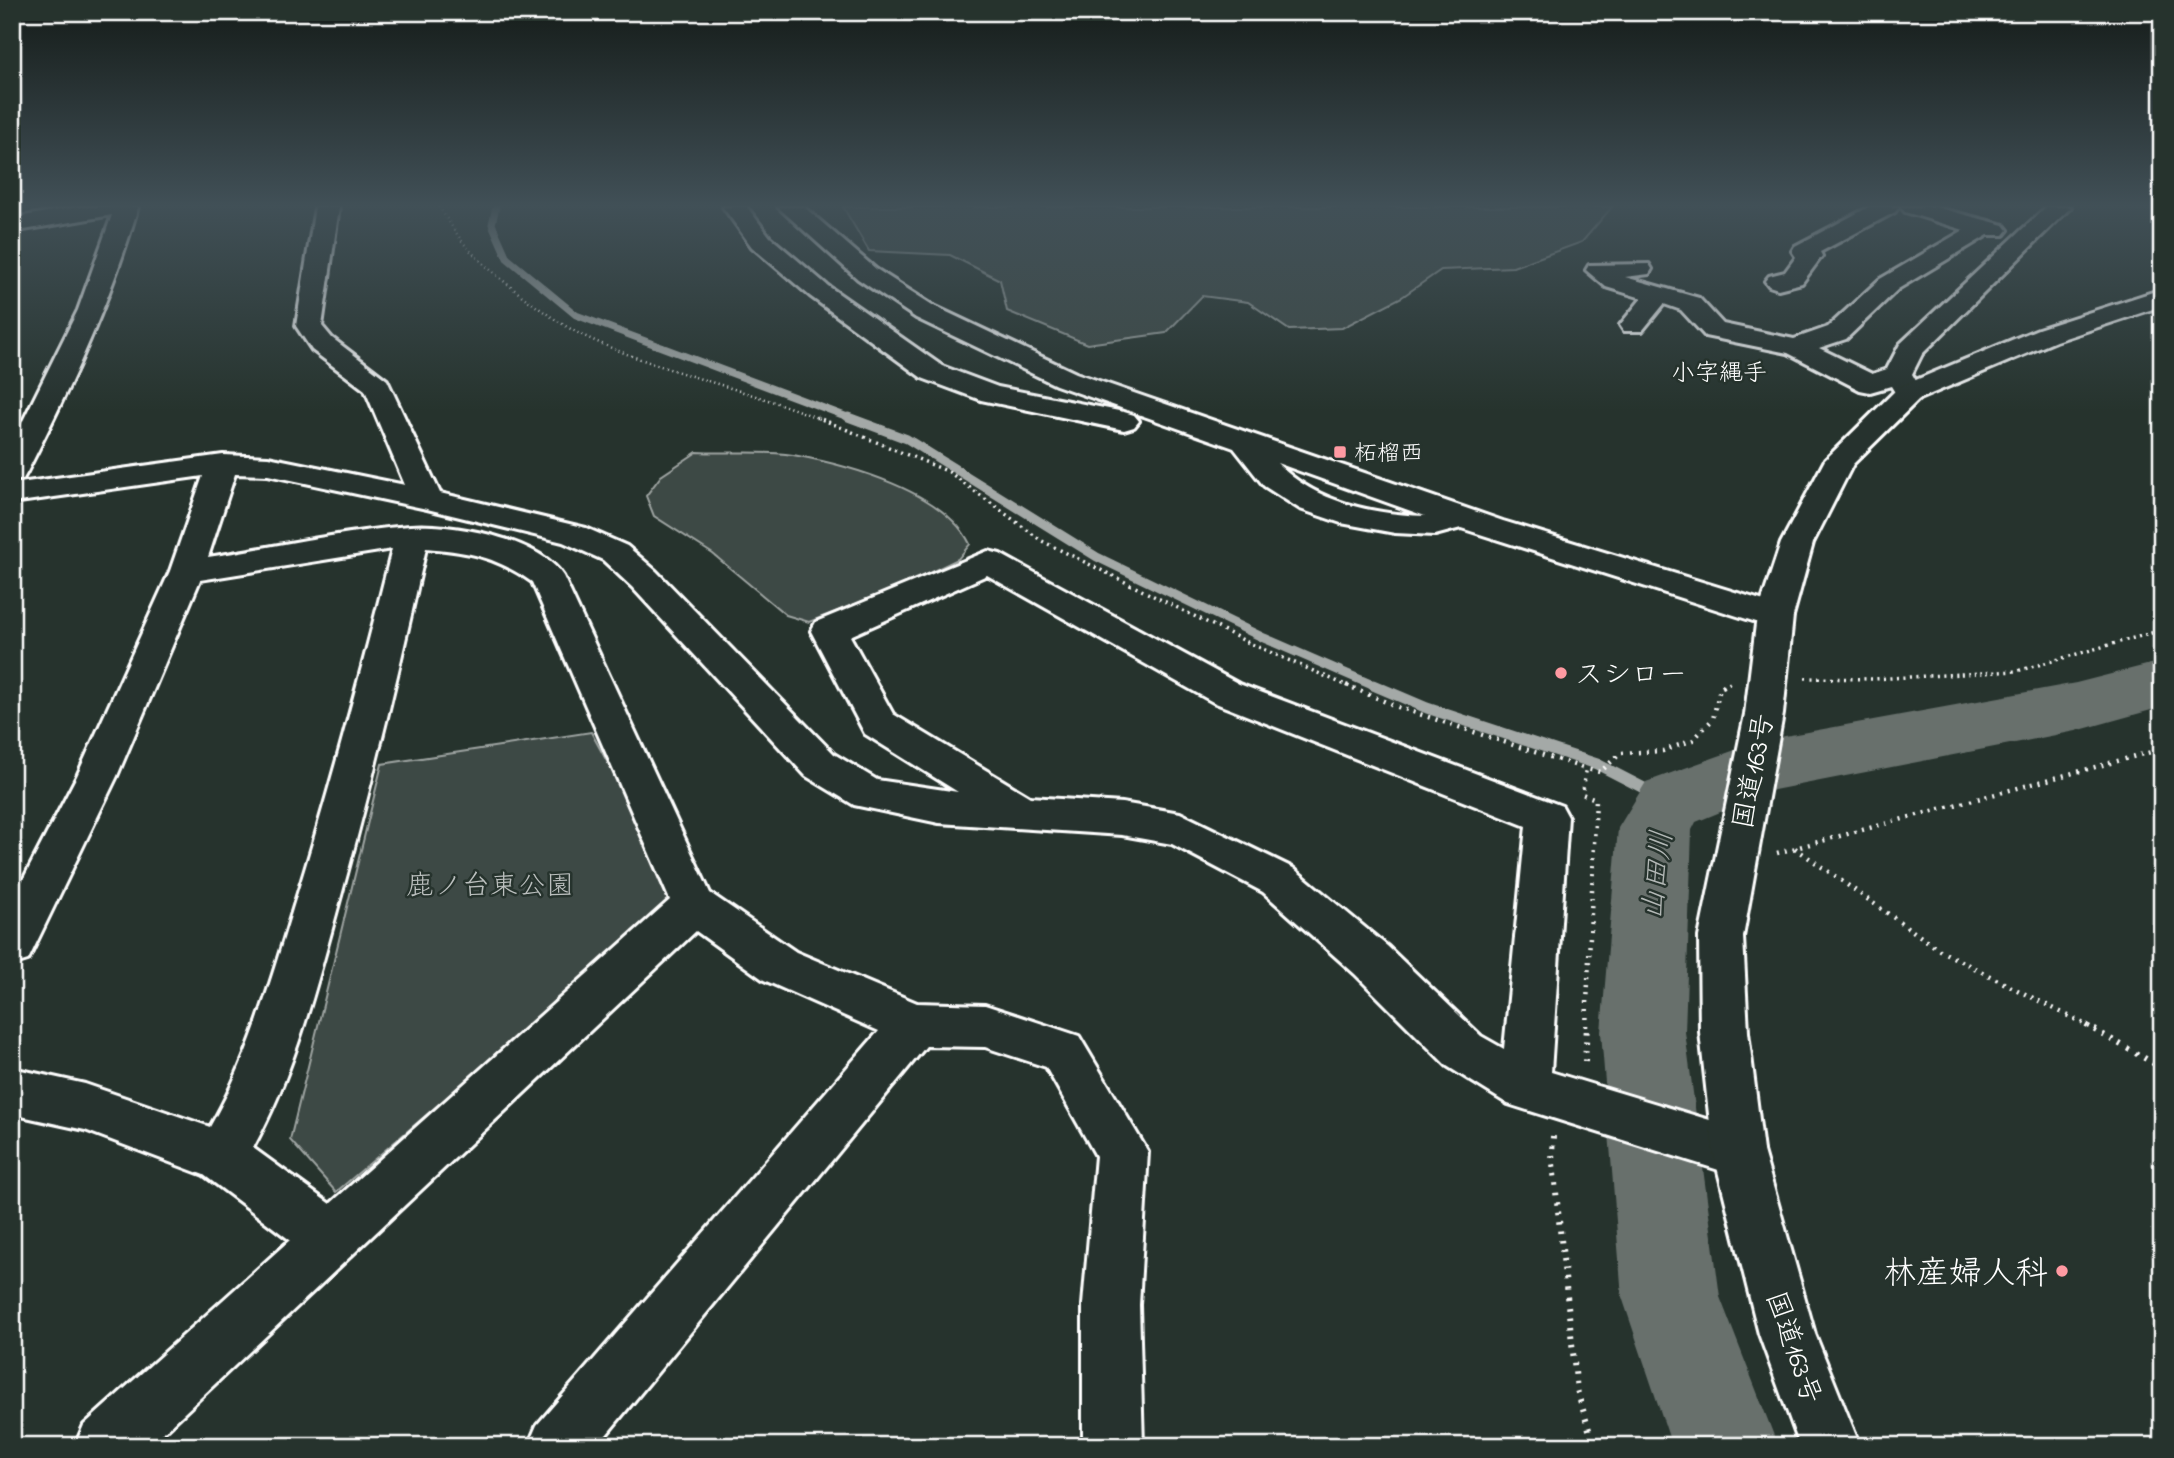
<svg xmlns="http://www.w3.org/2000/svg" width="2174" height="1458" viewBox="0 0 2174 1458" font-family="'Indie Flower','Klee One',sans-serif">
<rect width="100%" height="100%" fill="#26332d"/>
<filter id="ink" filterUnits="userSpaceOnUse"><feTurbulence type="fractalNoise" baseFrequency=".0143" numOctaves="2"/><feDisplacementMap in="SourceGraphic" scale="14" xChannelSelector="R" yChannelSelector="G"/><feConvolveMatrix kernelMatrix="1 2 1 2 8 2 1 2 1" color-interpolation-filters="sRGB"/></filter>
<g filter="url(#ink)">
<!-- green -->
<g fill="#3e4944" stroke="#9ea4a2" stroke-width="2">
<path d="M843,207H1612L1582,242L1513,267L1441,270L1402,297L1342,328L1289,330L1248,302L1202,296L1166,333L1087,344L1007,311L1000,280L950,255L869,251Z"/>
<path d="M697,452C728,454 763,450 793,455C848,465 944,491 970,544L958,559L900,587L809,622L786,615L713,554L654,516L646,496L661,476Z"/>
<path d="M591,732L681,898L336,1192L290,1140L382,764Z"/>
</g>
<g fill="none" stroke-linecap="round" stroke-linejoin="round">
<!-- stream-far2 -->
<path stroke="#a4a9a7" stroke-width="7" d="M496,207L492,224L507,258L576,315L853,419"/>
<!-- stream-far1 -->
<path stroke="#a4a9a7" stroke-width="9" d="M848,417L907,439L1097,557L1264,638L1377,687"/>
<!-- stream -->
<path stroke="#a4a9a7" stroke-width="11" d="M1373,685L1427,708L1597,764L1671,802"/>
<!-- river -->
<path fill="#67706c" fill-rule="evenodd" d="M2162,661V707L2076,731L1774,790L1696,822L1692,830L1685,1032L1720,1297L1778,1446H1672L1622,1297L1601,1032L1618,828L1646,782L1763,740L2076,683Z"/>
<defs>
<g id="minor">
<path d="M77,207H138C111,300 71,386 27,472L23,479L12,481V443L78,310L112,215L12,232V218Z"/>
<path d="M315,207H339L322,326L332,338L387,380L440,493L586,528L627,546L656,571L834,754L877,780L958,792L865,734L811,631L816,622L988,551L1000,554L1239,684L1562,806L1568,817L1551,1072L1756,1134L1763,1151L1756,1168L1738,1176L1508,1104L1447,1066L1355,974L1263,892L1172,844L1122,835L939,823L854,805L806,776L632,587L603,560L563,542L427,509L268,475L235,474L208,557C275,547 343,531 410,526C452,523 539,538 563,576L710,893L796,952L917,1003L985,1005L1079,1036L1148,1152L1139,1305L1143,1446H1083V1305L1096,1156L1046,1067L985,1047L926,1046L597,1446H528L537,1425L879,1031L764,980L696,931L149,1446H75L84,1425L290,1240L204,1175L85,1130L12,1114V1068L85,1084L210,1127C249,1060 270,984 293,909C330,790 362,670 392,549L200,580L117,776L28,960L12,965V901L77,776L170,571L203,476L12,503V484L223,455L268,457L405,485L365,390L312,350L296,326ZM426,548C470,552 495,556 532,582L670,900L330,1204L253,1148C293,1075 314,994 336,914C370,792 399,671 426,548ZM987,575L1213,702L1526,826L1504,1049L1481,1036L1387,946L1293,868L1180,813L1122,803L1030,797L893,714L850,636Z"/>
<path d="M723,207H747L770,237L828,286L942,366L998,387L1124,412L1134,415L1139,421L1134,427L1124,430L981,400L922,378L810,296L752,247Z"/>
<path d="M778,207H804L876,269L934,306L1076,373L1503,521L1787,608L1793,616L1787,624L1775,628L1461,528L1435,535L1395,533L1341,523L1300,509L1264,486L1234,448L1056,385L916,318L858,279ZM1277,463L1425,516C1371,514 1315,502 1277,463Z"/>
<path d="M1869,207H1899L1895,212L1820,252L1822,256L1802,283L1778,289L1769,286L1765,281L1769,276L1785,272L1796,257L1792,251L1795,246Z"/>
<path d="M1901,207H1935L2004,225L2008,230L2004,235H1988L1898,289L1846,339L1819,348L1872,374L1887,369L1900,344L2046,207H2071L1922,354L1912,374L1923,393L1919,399L1909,402L1899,399L1891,386L1870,392L1860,390L1788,353L1705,336L1681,310L1664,304L1642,331H1624L1620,325L1642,298L1606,287L1586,270L1589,265L1649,264L1652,269L1649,274L1625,277L1699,298L1723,324L1794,339L1828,327L1880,279L1964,230L1905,212Z"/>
</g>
<path id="highway" d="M2162,289V306L2056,341L1919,399L1853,464L1813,543L1793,616L1783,714L1743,937L1748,1032L1763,1151L1815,1334L1860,1446H1800L1759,1334L1713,1151L1700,1032L1699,937L1745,714L1757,616L1781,543L1825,460L1899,387L2038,329Z"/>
</defs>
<!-- minor casing -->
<use href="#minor" stroke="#fff" stroke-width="6"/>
<!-- highway casing -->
<use href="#highway" stroke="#fff" stroke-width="6"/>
<!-- path-far3 -->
<path stroke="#fff" stroke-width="2.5" stroke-dasharray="1 3.5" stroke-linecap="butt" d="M439,207C448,220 456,234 466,246C490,273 548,318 580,334C656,371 742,387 820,419"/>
<!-- path-far2 -->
<g stroke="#fff" stroke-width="3.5" stroke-dasharray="2 4.5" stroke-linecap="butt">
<path d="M816,417L949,472L1042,541L1249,643L1350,687"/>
<path d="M1805,678L1873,679L2017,671L2162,630"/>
<path d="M1723,687L1730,683"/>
</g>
<!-- path-far1 -->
<g stroke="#fff" stroke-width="4.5" stroke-dasharray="2 6" stroke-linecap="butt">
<path d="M1346,685L1398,707L1586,769"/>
<path d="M1795,848L1941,951L2090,1027"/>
<path d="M1777,853L2162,749"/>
<path d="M1586,1027L1596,799L1582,794L1586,769L1600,772L1621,753L1663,751L1693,740L1713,719L1720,688L1726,685"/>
</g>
<!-- path -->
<g stroke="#fff" stroke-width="6" stroke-dasharray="2.5 7" stroke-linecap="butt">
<path d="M2086,1025L2162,1068"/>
<path d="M1585,1062L1587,1025"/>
<path d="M1553,1136L1552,1154L1577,1390L1594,1446"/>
</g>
<!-- minor -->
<use href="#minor" fill="#26332d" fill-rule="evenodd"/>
<!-- highway -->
<use href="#highway" fill="#26332d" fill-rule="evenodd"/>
</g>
</g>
<!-- sky -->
<linearGradient id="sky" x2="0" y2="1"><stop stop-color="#151c19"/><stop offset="0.5" stop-color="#415057"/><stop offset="1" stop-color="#415057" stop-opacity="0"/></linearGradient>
<rect width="2174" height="411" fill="url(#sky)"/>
<!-- markers -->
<g fill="#ff9aa2" stroke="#26332d" stroke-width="2.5">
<rect x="1333" y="445" width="14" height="14" rx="3.5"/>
<circle cx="1561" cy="673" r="7"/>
<circle cx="2062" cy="1271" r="7"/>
</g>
<g text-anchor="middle" stroke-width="5" stroke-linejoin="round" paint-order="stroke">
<!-- far-poi labels -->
<g font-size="23" fill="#fff" stroke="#26332d" text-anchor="start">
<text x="1354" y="460">柘榴西</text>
</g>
<!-- far-neighbourhood labels -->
<g font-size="24" fill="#fff" stroke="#26332d">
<text x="1719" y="380">小字縄手</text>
</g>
<!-- poi labels -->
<g font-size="28" fill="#fff" stroke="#26332d" text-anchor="start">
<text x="1575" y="683">スシロー</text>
</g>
<!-- street labels -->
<g font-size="28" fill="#fff" stroke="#26332d">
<text transform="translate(1752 771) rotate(-79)" y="10">国道163号</text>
<text transform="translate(1795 1347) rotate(71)" y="10">国道163号</text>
</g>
<!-- park labels -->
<g font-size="28" fill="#bbbfbe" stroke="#26332d">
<text x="490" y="894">鹿ノ台東公園</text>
</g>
<!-- water labels -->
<g font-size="30" font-style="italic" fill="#b3b8b6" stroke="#26332d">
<text transform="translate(1656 875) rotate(-83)" y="10">山田川</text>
</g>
<!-- near-poi labels -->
<g font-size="33" fill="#fff" stroke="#26332d" text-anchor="end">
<text x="2048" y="1283">林産婦人科</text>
</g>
</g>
<!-- margin -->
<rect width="2174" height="1458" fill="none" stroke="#26332d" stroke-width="42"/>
<rect x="21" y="21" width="2132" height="1416" fill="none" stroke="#fff" stroke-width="2.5" filter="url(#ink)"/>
</svg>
